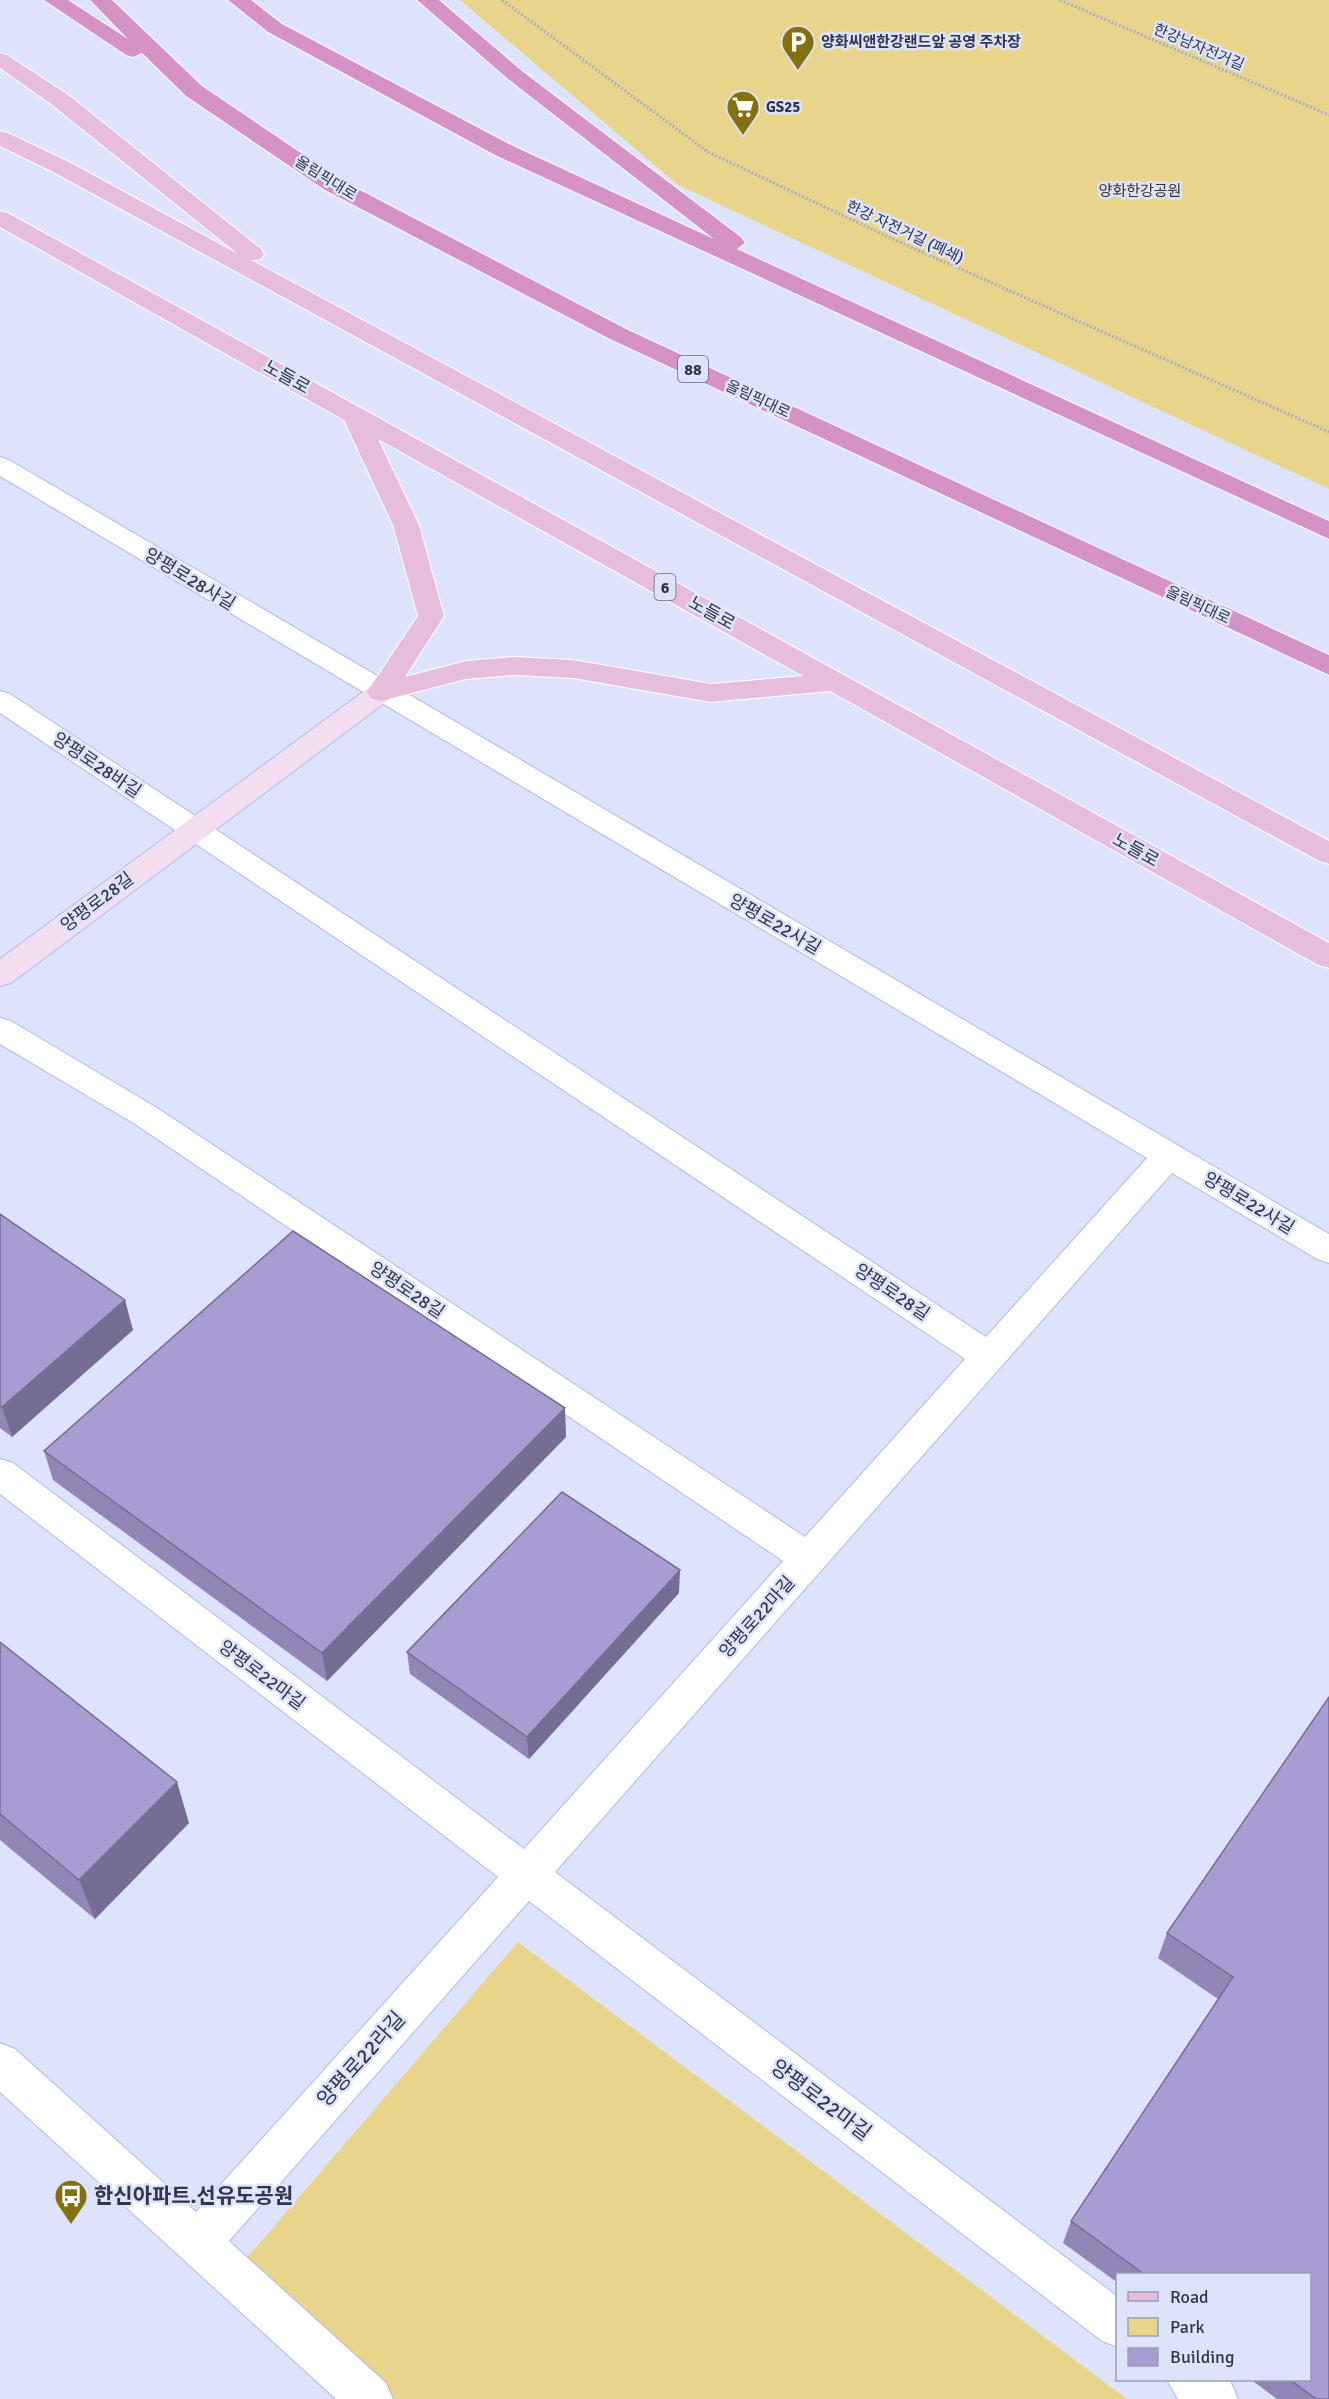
<svg xmlns="http://www.w3.org/2000/svg" width="1329" height="2399" viewBox="0 0 1329 2399" font-family="Signika,'Noto Sans KR',sans-serif">
<rect width="100%" height="100%" fill="#dde3fa"/>
<!-- green -->
<g fill="#e8d58b">
<path d="M460,0H1329V489L678,185Z"/>
<path d="M518,1942L1127,2399H380L234,2273Z"/>
</g>
<g fill="none" stroke-linecap="round" stroke-linejoin="round">
<defs>
<g id="street">
<path d="M0,457L9,460L1329,1234V1263L1317,1259L1172,1173L555,1872L1118,2297V2347L1102,2341L529,1901L229,2241L386,2383L393,2399H336L0,2092V2043L15,2049L196,2212L498,1877L0,1494V1459L13,1463L524,1849L783,1561L135,1124L0,1044V1018L11,1021L157,1108L805,1537L965,1359L0,713V691L10,694L986,1337L1147,1158L0,476Z"/>
<path d="M1167,2380H1227L1231,2383L1238,2399H1178Z"/>
</g>
<path id="secondary" d="M381,683L391,686L395,692L391,698L11,983L0,986V959L371,686Z"/>
<g id="primary">
<path d="M0,53L7,55L67,94L261,249L264,254L261,259L251,260L1329,841V864L1319,861L55,173L0,146V131L8,133L71,163L238,254L51,104L0,68Z"/>
<path d="M0,211L8,213L1329,943V968L1318,965L830,691L711,702L573,678L514,675L466,679L381,701L371,698L367,692L418,616L393,525L344,420L0,227ZM378,439L803,676L711,684L573,660L514,657L466,661L405,677L444,616L419,525Z"/>
</g>
<g id="highway">
<path d="M44,0H68L128,39L90,0H112L202,86L341,180L626,329L1329,655V675L610,339L325,190L186,96L142,53L133,57L126,55Z"/>
<path d="M228,0H251L282,24L511,145L714,239L508,79L417,0H439L522,71L742,238L745,243L737,249L1329,521V539L495,155L268,32Z"/>
</g>
</defs>
<!-- street casing -->
<use href="#street" stroke="#adb9f1" stroke-width="2"/>
<!-- secondary casing -->
<use href="#secondary" stroke="#adb9f1" stroke-width="2"/>
<!-- primary casing -->
<use href="#primary" stroke="#fff" stroke-width="2"/>
<!-- highway casing -->
<use href="#highway" stroke="#fff" stroke-width="2"/>
<!-- path -->
<g stroke="#a9afc5" stroke-width="3" stroke-dasharray="2 2" stroke-linecap="butt">
<path d="M502,0L708,152L895,240L1329,432"/>
<path d="M1060,0L1329,115"/>
</g>
<!-- street -->
<use href="#street" fill="#fff" fill-rule="evenodd"/>
<!-- secondary -->
<use href="#secondary" fill="#f2deee" fill-rule="evenodd"/>
<!-- primary -->
<use href="#primary" fill="#e6bedc" fill-rule="evenodd"/>
<!-- highway -->
<use href="#highway" fill="#d592c5" fill-rule="evenodd"/>
</g>
<!-- wall -->
<g fill="#9186b5">
<path d="M0,1214L133,1330L12,1437L0,1428Z"/>
<path d="M566,1437L327,1681L53,1480L44,1451Z"/>
<path d="M679,1593L529,1759L410,1674L407,1652Z"/>
<path d="M0,1642L189,1823L95,1919L0,1840Z"/>
<path d="M1329,1697V2399H1277L1250,2379H1310V2274H1118V2283L1063,2243L1071,2221L1218,1999L1158,1958L1167,1933Z"/>
</g>
<!-- shaded-wall -->
<g fill="#766d94">
<path d="M125,1300L133,1330L12,1437L2,1407Z"/>
<path d="M565,1408L566,1437L327,1681L322,1653Z"/>
<path d="M680,1570L679,1593L529,1759L527,1737Z"/>
<path d="M177,1782L189,1823L95,1919L79,1880Z"/>
</g>
<!-- building -->
<g fill="#a99cd3" stroke="#766d94" stroke-width="1.5">
<path d="M0,1214L125,1300L2,1407L0,1406Z"/>
<path d="M293,1231L565,1408L322,1653L44,1451Z"/>
<path d="M562,1492L680,1570L527,1737L407,1652Z"/>
<path d="M0,1642L177,1782L79,1880L0,1814Z"/>
<path d="M1329,1697V2399H1316L1289,2379H1310V2274H1144L1071,2221L1233,1977L1167,1933Z"/>
</g>
<!-- icons -->
<defs>
<symbol id="parking-pin" viewBox="-11 -11 22 30"><path d="M0 17L-7.5 6A9.5 9.5 0 1 1 7.5 6Z" fill="#84700f" stroke="#dde3fa"/><path d="M-3.5-5.5H1a3.5 3.5 0 0 1 0 7H-1V5.5H-3.5ZM-1-3.4V-.6H.8a1.4 1.4 0 0 0 0-2.8Z" fill="#fff"/></symbol>
<symbol id="supermarket-pin" viewBox="-11 -11 22 30"><path d="M0 17L-7.5 6A9.5 9.5 0 1 1 7.5 6Z" fill="#84700f" stroke="#dde3fa"/><path d="M-6-5.5h2.5l.6 2H6L4.5 2H-2.5L-4.4-4H-6ZM-1.5 3.2a1.3 1.3 0 1 0 .1 0ZM3 3.2a1.3 1.3 0 1 0 .1 0Z" fill="#fff"/></symbol>
<symbol id="bus-pin" viewBox="-11 -11 22 30"><path d="M0 17L-7.5 6A9.5 9.5 0 1 1 7.5 6Z" fill="#84700f" stroke="#dde3fa"/><path d="M-5-6H5V4H4V6H2V4H-2V6H-4V4H-5ZM-3.5-4V0h7V-4ZM-3.5 1.2v1.5H-2V1.2ZM2 1.2v1.5H3.5V1.2Z" fill="#fff"/></symbol>
</defs>
<g fill-rule="evenodd">
<use href="#parking-pin" x="779" y="23" width="38" height="52"/>
<use href="#supermarket-pin" x="724" y="88" width="38" height="52"/>
<use href="#bus-pin" x="52" y="2177" width="38" height="52"/>
</g>
<g text-anchor="middle" stroke-width="5" stroke-linejoin="round" paint-order="stroke">
<!-- far-poi labels -->
<g font-size="15" font-weight="bold" fill="#31364c" stroke="#dde3fa" text-anchor="start">
<text x="821" y="47">양화씨앤한강랜드앞 공영 주차장</text>
<text x="766" y="112">GS25</text>
</g>
<!-- far-street labels -->
<g font-size="15" fill="#31364c" stroke="#dde3fa">
<text transform="translate(1199 47) rotate(23)" y="5">한강남자전거길</text>
<text transform="translate(326 178) rotate(32)" y="5">올림픽대로</text>
<text transform="translate(905 232) rotate(25)" y="5">한강 자전거길 (폐쇄)</text>
<text transform="translate(758 399) rotate(25)" y="5">올림픽대로</text>
<text transform="translate(1198 605) rotate(25)" y="5">올림픽대로</text>
</g>
<!-- far-park labels -->
<g font-size="15" fill="#3a341f" stroke="#dde3fa">
<text x="1140" y="196">양화한강공원</text>
</g>
<!-- shield labels -->
<g fill="#dde3fa" stroke="#656a80" stroke-width="1.5">
<rect x="678" y="356" width="30" height="26" rx="4.5"/>
<rect x="654.5" y="574" width="21" height="26" rx="4.5"/>
</g>
<g font-size="16" font-weight="bold" fill="#31364c">
<text x="693" y="375">88</text>
<text x="665" y="593">6</text>
</g>
<!-- street labels -->
<g font-size="18" fill="#31364c" stroke="#dde3fa">
<text transform="translate(287 377) rotate(29)" y="6">노들로</text>
<text transform="translate(190 579) rotate(31)" y="6">양평로28사길</text>
<text transform="translate(712 613) rotate(29)" y="6">노들로</text>
<text transform="translate(97 765) rotate(34)" y="6">양평로28바길</text>
<text transform="translate(1136 850) rotate(29)" y="6">노들로</text>
<text transform="translate(97 902) rotate(-37)" y="6">양평로28길</text>
<text transform="translate(775 924) rotate(30)" y="6">양평로22사길</text>
<text transform="translate(1249 1203) rotate(31)" y="6">양평로22사길</text>
<text transform="translate(407 1290) rotate(34)" y="6">양평로28길</text>
<text transform="translate(892 1292) rotate(34)" y="6">양평로28길</text>
<text transform="translate(757 1617) rotate(-48)" y="6">양평로22마길</text>
<text transform="translate(262 1675) rotate(37)" y="6">양평로22마길</text>
</g>
<!-- near-street labels -->
<g font-size="21" fill="#31364c" stroke="#dde3fa">
<text transform="translate(361 2059) rotate(-48)" y="7">양평로22라길</text>
<text transform="translate(821 2100) rotate(37)" y="7">양평로22마길</text>
</g>
<!-- near-poi labels -->
<g font-size="21" font-weight="bold" fill="#31364c" stroke="#dde3fa" text-anchor="start">
<text x="94" y="2203">한신아파트.선유도공원</text>
</g>
</g>
<!-- legend -->
<rect x="1116" y="2273" width="195" height="108" fill="#dde3fa" stroke="#989eb4" stroke-width="1.5"/>
<rect x="1128" y="2292" width="30" height="9" fill="#e6bedc" stroke="#989eb4" stroke-width="1.5"/>
<text x="1170" y="2303" font-size="18" fill="#31364c">Road</text>
<rect x="1128" y="2318" width="30" height="18" fill="#e8d58b" stroke="#989eb4" stroke-width="1.5"/>
<text x="1170" y="2333" font-size="18" fill="#31364c">Park</text>
<rect x="1128" y="2348" width="30" height="18" fill="#a99cd3" stroke="#989eb4" stroke-width="1.5"/>
<text x="1170" y="2363" font-size="18" fill="#31364c">Building</text>
</svg>
